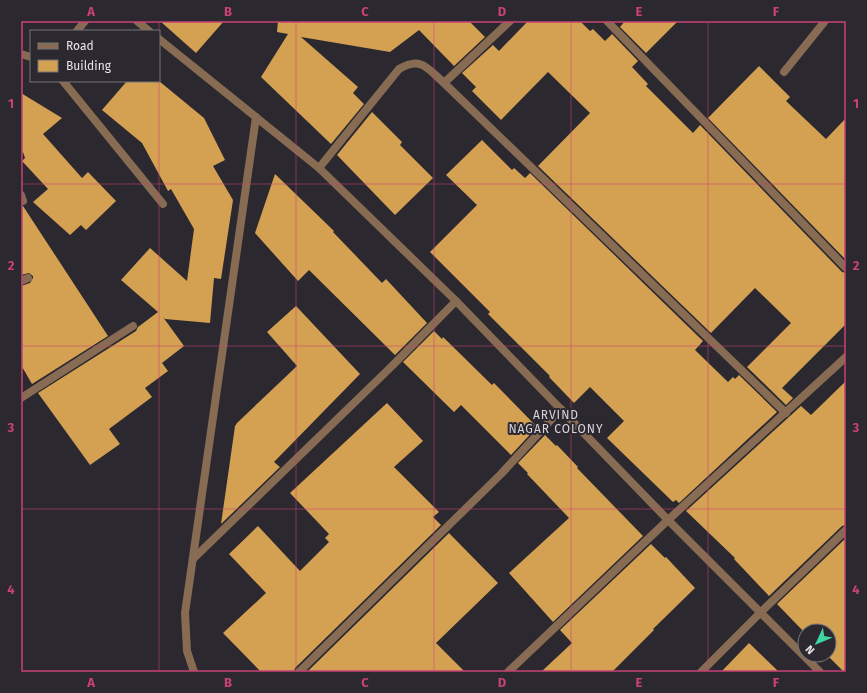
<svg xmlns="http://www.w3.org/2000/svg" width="867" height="693" viewBox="0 0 867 693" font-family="'Fira Sans',sans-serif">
<rect width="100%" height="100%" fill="#2b282f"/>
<!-- building -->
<g fill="#d4a052">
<path d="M160,21H224L196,53Z"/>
<path d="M278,21H469L485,37L454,66L419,30L390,52L301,37L358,87L353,93L364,104L331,144L261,77L288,34L277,32Z"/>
<path d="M528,21H580L590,31L593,29L605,41L612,34L638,61L632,67L648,84L646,86L693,133L700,125L842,272L846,273V324L782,388L793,398L786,405L747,367L791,323L755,288L711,333L538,166L590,113L548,72L501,120L472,91L476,87L462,73L493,45L499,51Z"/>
<path d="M625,21H678L646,53L620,27Z"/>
<path d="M759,66L790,97L786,101L826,139L846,118V260L708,118Z"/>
<path d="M127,81H159L204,118L225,160L213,166L233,200L221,279L214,278L210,323L165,319L163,317L184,346L162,363L168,371L145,388L152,397L109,429L120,444L90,465L38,393L136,331L138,327L158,312L121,280L150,248L187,281L194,229L171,189L168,191L142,143L102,110Z"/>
<path d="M21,93L62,118L43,134L82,178L88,172L116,201L86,230L81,225L70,235L33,202L48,189L22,161L25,158L23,152L21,153Z"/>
<path d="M372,112L402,142L400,145L433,178L395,215L337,155Z"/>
<path d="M482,140L512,170L514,168L525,178L530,173L703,341L695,350L728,382L733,377L735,379L739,375L777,412L679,503L676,500L673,502L607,438L624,421L590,387L574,403L549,377L550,376L488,314L490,312L430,252L477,205L446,175Z"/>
<path d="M275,174L334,231L333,232L382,283L386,279L427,323L395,355L309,270L298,281L255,233Z"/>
<path d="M21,206H23L108,336L32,384L21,365V286L30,283L33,278V276L29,273L21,275Z"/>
<path d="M296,306L360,374L274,462L280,467L221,524L235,426L237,423L297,366L267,332Z"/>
<path d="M434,331L442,339L443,337L492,385L494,383L537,427L511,455L461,405L454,412L403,362Z"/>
<path d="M846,381V525L842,526L769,596L734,559L735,558L686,511L801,406L811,415Z"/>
<path d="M387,403L423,441L394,467L439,512L433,517L441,525L295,668L294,672H261L223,633L266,593L229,554L258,526L300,571L329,542L325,538L329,534L290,493Z"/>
<path d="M545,435L556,446L557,445L578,467L577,468L643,536L553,622L509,573L569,518L527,474L528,473L518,463Z"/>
<path d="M449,533L498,583L436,643L465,672H307Z"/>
<path d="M846,538V672H844L827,655H829V631H805V633L777,604Z"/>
<path d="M651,544L665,558L666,557L695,588L653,629L654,630L612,672H541L572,643L560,630Z"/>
<path d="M749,643L779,672H721Z"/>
</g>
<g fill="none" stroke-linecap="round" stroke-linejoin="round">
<!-- minor -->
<g stroke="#876b52" stroke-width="8">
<path d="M137,21L149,31"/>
<path d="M607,21L846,268"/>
<path d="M77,31L85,21"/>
<path d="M159,39L319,168L456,301L668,520L820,672"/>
<path d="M21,54L31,57"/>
<path d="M784,72L825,21"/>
<path d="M63,81L163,204"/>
<path d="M444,83L510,21"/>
<path d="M319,168L399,69C421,56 427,68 444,83L786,413"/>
<path d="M21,195L23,201"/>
<path d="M21,281L28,278"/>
<path d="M21,398L133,326"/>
<path d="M193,559L392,366L456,301"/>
<path d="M194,672L187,651L185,613L256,117"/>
<path d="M299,672L501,474L561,409"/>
<path d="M508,672L668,520L846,357"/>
<path d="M701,672L761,612L846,530"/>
</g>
</g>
<!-- grid -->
<path fill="none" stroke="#c94177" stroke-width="1" stroke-opacity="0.55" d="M159,21V672M296,21V672M434,21V672M571,21V672M708,21V672M21,184H846M21,346H846M21,509H846"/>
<g text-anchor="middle" stroke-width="4" stroke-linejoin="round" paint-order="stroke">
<!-- neighbourhood labels -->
<g font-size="12" letter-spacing="1" fill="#d9d5de" stroke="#2b282f">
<text x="556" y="419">ARVIND<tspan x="556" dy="14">NAGAR COLONY</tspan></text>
</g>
</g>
<!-- border -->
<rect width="867" height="693" fill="none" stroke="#2b282f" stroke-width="44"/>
<!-- legend -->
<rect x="30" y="30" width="130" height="52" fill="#2b282f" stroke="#767379"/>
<rect x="38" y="43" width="20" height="6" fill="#876b52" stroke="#767379"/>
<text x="66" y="50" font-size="12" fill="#e6e4e9">Road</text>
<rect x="38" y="60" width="20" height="12" fill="#d4a052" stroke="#767379"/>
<text x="66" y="70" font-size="12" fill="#e6e4e9">Building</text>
<!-- north arrow -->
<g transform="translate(817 643) rotate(226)"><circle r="19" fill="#2b282f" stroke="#767379"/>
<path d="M0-3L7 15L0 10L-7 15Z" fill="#40d4a1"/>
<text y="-6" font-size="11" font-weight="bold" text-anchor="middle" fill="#e6e4e9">N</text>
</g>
<rect x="22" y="22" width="823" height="649" fill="none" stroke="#c94177" stroke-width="1.5"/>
<g font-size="13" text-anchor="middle" font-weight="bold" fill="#c94177">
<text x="91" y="16">A</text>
<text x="228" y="16">B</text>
<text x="365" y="16">C</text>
<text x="502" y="16">D</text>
<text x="639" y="16">E</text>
<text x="776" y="16">F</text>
<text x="11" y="108">1</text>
<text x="856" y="108">1</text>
<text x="11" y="270">2</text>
<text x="856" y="270">2</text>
<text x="11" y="432">3</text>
<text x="856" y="432">3</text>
<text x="11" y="594">4</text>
<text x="856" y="594">4</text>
<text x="91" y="687">A</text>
<text x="228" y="687">B</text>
<text x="365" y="687">C</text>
<text x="502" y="687">D</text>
<text x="639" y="687">E</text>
<text x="776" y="687">F</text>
</g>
</svg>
